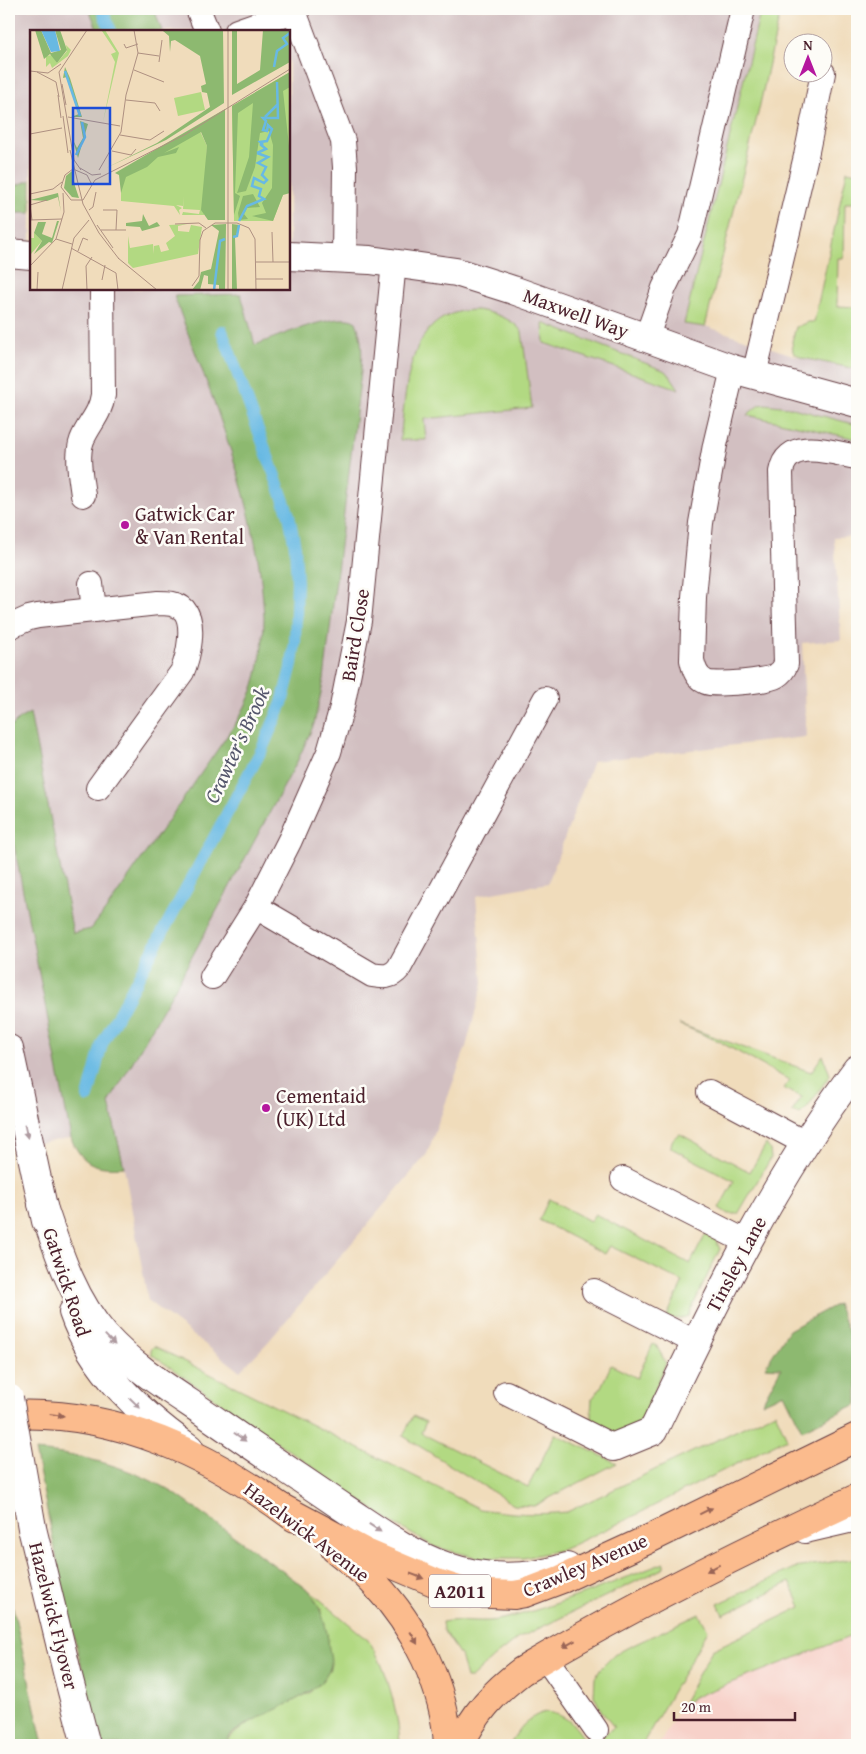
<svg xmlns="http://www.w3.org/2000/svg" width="866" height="1754" viewBox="0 0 866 1754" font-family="'Gentium Book Plus',serif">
<rect width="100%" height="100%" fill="#fdfcf7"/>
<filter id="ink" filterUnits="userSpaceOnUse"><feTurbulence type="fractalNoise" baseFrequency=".02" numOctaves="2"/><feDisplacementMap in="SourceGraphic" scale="10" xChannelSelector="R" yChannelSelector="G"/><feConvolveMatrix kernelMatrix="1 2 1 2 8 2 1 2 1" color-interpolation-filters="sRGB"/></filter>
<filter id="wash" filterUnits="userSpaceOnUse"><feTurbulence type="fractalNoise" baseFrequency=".0096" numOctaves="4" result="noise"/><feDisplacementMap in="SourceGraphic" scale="20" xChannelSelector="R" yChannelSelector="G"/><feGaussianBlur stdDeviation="1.12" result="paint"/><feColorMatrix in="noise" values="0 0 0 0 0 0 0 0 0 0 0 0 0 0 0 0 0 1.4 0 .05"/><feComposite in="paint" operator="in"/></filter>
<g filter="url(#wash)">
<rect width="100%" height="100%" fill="#f0dcbb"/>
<!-- built -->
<path fill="#f7d1c9" d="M857,1634V1745H659L678,1711L692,1698Z"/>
<!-- industrial -->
<path fill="#d2bfc1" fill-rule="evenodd" d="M9,9H781L759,109L705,326L802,358L857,369V536L834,537L841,640L802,643L806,737L593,761L548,883L476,896L483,983L466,1047L427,1154L268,1342L240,1371L148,1301L124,1167L109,1103L70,1127L71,1138L9,1148ZM31,31H289V289H31Z"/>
<!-- green -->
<g fill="#b2d982" stroke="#7e7c56">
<path d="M761,9H781L759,109L705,327L684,324Z"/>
<path d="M847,171L857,173V203H845L844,258H838L837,306L857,307V369L802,358L793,352L792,341L796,327L808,322H814Z"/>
<path d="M477,310C492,312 514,319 522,332L532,408L424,419L426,440H400C407,389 405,310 477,310Z"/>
<path d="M543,323L663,370L669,374L679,389L544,343Z"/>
<path d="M765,404L789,407L857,425V439L747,415L759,405Z"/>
<path d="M679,1024L811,1072L823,1055L830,1075L807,1108L800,1114L792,1112L802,1097L784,1089L789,1080L720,1042Z"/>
<path d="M680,1134L750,1172L766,1144L770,1150L771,1158L738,1214H728L719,1208L734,1181L671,1148C671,1141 673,1137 680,1134Z"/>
<path d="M549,1199L590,1221L595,1214L690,1264L708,1230L712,1232L720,1249L688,1316L680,1319L666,1318L683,1282L610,1246L605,1254L539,1220Z"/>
<path d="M653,1344L656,1345L666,1363L641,1423L618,1435L606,1433L592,1425L591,1414L592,1399L601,1387L611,1365L637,1378Z"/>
<path d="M154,1346L480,1509C511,1514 536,1515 567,1512L775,1412L787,1438L626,1520L564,1549L524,1558H480L435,1547L394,1524L151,1354V1350Z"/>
<path d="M413,1416L426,1422L421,1433L528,1487L555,1434L617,1463L534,1506L514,1505L403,1436Z"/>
<path d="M857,1558V1634L702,1694L686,1702L678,1711L712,1650L801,1607L790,1582L723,1615L718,1604L794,1568Z"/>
<path d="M664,1563V1568L517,1639L493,1658L471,1678H466L460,1655L443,1630L442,1622C462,1618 484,1624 503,1619C558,1606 611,1583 664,1563Z"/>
<path d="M310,1591L367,1639C386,1662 399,1716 400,1745H224C242,1720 283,1706 311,1692L321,1610Z"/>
<path d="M699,1614L708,1630L642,1745H591L614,1727L602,1712L594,1696L595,1678L600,1669L614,1655L627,1648Z"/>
<path d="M547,1712C570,1716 576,1727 588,1745H510C518,1729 529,1715 547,1712Z"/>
</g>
<!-- forest -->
<g fill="#8db970" stroke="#6c6c4e">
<path d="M89,9H154L162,31H98Z"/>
<path d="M31,180V213H9V188Z"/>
<path d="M241,294L255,345C272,339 341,309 356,322C363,339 362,354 361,372L324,679L314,724L297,762L174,990L109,1103L124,1167C96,1169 82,1165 71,1138L9,819V729L19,719L30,713L73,933L91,929L108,907L236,723C244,709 252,694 256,678C261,659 264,637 264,618C260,506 212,399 174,296Z"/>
<path d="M837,1304L851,1338L857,1336V1404L802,1430L784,1393L762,1403L781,1368L765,1367L789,1330Z"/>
<path d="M35,1451C85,1455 130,1467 174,1493L310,1591C322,1611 327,1625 329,1649C330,1653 331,1659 331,1664C325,1699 254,1712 230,1736C228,1739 226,1742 224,1745H102L68,1614Z"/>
<path d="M9,1589L43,1745H9Z"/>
</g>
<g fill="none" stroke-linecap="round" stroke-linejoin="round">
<!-- stream -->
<g stroke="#68b9e3" stroke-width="12">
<path d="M102,9L111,31"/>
<path d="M88,1097L102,1044L262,749L282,703L292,664L295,642L297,582L295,547L289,515L280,490L222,331"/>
</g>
</g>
</g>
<g filter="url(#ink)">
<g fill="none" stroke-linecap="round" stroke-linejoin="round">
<defs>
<g id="service">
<path d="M198,9L207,31"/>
<path d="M237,31L294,11L343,141L345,167L344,258"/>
<path d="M646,339L664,288L690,235L743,9"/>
<path d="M733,369L715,445L701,523L694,597L692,660C694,670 697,678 706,682C715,686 768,681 776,676C781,673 784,669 786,664L781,472C787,436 833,453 857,457"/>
<path d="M754,375L806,156L823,73"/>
<path d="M83,495C81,479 76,456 82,440C89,423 100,415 103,395L102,289"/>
<path d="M91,584L94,610"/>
<path d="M9,627L29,618L38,616L158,603C167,603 177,603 184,610C196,624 188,658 182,672L98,788"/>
<path d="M256,907L372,975C383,977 391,978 399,968L545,699"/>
<path d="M212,977L256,907L290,840L329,752L342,707L359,621L394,262"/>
<path d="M709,1092L805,1143"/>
<path d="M623,1179L747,1242"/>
<path d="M594,1291L695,1342"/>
<path d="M506,1393L614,1447"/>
<path d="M805,1531L857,1519"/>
<path d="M545,1657L596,1730"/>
</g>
<g id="minor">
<path d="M9,253L31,255"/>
<path d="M289,256L370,260L456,272L513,290L733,369L857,403"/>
<path d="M614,1447L653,1431C713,1306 773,1180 857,1069"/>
</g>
<g id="tertiary">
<path d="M9,1049L46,1221"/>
<path d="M42,1204C58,1251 72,1298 105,1336C137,1372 183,1397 222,1425C262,1453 303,1480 344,1508C376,1529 408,1553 445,1566C485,1580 527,1580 567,1567"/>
<path d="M73,1312C93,1370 141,1414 189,1448"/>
<path d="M32,1528L68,1676L86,1745"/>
</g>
<g id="primary">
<path d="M9,1415C116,1409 211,1455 295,1518"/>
<path d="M280,1507L368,1554L434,1582L468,1593L514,1595L525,1593L562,1579L647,1540L857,1437"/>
<path d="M335,1549C349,1560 363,1571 375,1584C415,1626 445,1687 448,1745"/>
<path d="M460,1745C474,1714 494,1692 522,1671C630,1607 743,1551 857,1498"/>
</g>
</defs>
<!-- service casing -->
<use href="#service" stroke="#633b41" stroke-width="26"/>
<!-- minor casing -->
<use href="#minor" stroke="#633b41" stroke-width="30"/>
<!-- tertiary casing -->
<use href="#tertiary" stroke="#633b41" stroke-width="30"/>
<!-- primary casing -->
<use href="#primary" stroke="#633b41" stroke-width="30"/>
<!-- service -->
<use href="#service" stroke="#fff" stroke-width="24"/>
<!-- minor -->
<use href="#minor" stroke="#fff" stroke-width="28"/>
<!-- tertiary -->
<use href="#tertiary" stroke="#fff" stroke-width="28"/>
<!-- primary -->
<use href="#primary" stroke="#fbbb8d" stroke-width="28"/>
<defs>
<path id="tertiary-bridge" d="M9,1398L32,1528"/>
</defs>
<!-- tertiary-bridge casing -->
<use href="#tertiary-bridge" stroke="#633b41" stroke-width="30" stroke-linecap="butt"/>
<!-- tertiary-bridge -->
<use href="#tertiary-bridge" stroke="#fff" stroke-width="28"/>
</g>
<!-- one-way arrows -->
<defs><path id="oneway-solid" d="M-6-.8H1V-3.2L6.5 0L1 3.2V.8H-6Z" transform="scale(1.25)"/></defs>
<g fill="#ae9aa0">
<use href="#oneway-solid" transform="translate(26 1131) rotate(78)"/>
<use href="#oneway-solid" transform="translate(110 1340) rotate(46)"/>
<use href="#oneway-solid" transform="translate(135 1403) rotate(44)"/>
<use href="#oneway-solid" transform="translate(240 1437) rotate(35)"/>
<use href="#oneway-solid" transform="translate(375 1528) rotate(34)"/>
</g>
<g fill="#9a6557">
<use href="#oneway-solid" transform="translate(57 1415) rotate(7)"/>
<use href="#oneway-solid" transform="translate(706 1511) rotate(-26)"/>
<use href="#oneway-solid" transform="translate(713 1568) rotate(153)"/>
<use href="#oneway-solid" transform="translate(417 1576) rotate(21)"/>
<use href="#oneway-solid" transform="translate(414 1638) rotate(60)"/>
<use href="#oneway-solid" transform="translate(569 1644) rotate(152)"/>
</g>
</g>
<!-- markers -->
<g fill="#b5179e" stroke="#fdfcf7" stroke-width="2">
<circle cx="125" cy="525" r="5"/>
<circle cx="266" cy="1108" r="5"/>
</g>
<g text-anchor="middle" stroke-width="5" stroke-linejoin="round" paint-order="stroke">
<!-- shield labels -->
<rect fill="#fdfcf7" stroke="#806168" stroke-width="1" x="429" y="1574.5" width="62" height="33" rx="4"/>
<g font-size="19" font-weight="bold" fill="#4a1f2b">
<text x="460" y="1598">A2011</text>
</g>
<!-- street labels -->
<g font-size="20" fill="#4a1f2b" stroke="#fdfcf7">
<text transform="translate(576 313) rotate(20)" y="7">Maxwell Way</text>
<text transform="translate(355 635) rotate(-81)" y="7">Baird Close</text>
<text transform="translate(736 1264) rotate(-62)" y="7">Tinsley Lane</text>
<text transform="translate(67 1282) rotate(72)" y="7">Gatwick Road</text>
<text transform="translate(307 1532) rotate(37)" y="7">Hazelwick Avenue</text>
<text transform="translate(585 1565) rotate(-23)" y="7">Crawley Avenue</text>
<text transform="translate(54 1616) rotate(76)" y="7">Hazelwick Flyover</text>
</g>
<!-- poi labels -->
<g font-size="20" fill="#4a1f2b" stroke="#fdfcf7" text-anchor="start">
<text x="135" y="521">Gatwick Car<tspan x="135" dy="23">&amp; Van Rental</tspan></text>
<text x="276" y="1103">Cementaid<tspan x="276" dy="23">(UK) Ltd</tspan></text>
</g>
<!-- water labels -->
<g font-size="21" font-style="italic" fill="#54556b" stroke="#fdfcf7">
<text transform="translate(237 745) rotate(-65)" y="7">Crawter's Brook</text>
</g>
</g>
<!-- overview -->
<g transform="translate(30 30)">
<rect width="260" height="260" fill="#f0dcbb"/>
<path d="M75,0L89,23L73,92L85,32L81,24L86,22L72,1ZM36,15L41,20L38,26L22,38L20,33L16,37V26L22,25L27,33L37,21ZM260,42V147H254V162L243,191H204L202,76ZM171,62L175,80L148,86L144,68ZM170,101L177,116L174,185H152L153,182L169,184L170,180L153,179L154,166L153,176L146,175L152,178L149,180L150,185L144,176L91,171V144ZM157,194L148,196V201L159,202L161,195L172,197L168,224L103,238L98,233V206L100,218L123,214L124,224V216L129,215L131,222L139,220L136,213L145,206L139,195ZM4,203L12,211L1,224L0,208H4Z" fill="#b2d982"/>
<path d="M5,0H11L21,23L31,20L25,0H30L37,20L27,33L20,24L14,29ZM193,0L194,73L136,110L76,138L127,113L180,77L177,63L172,62L171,56L176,54L170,26L145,10L141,11L140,22L139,6L133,1ZM202,0H207V54L230,40L233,0H260V32L202,65ZM35,37L40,48L52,87H41L49,84L37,47L33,48ZM260,42V57L253,61L260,125V163L253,165L243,191L222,186L236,183L232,173L242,158L243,115L239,101L230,103L225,137L216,161L207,163L219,127L223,73L208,83L205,163L210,166L204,185L202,76ZM195,79V190H178L171,180L177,116L171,102L134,123L149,117L146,123L128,127L117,137L96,147L91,163L89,145L85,143ZM50,91L58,94L48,128L43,110L47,118L53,108ZM42,141L45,156L49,168L42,167L34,158L36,146ZM28,163L31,182L28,167L17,171L0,170ZM223,164L230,177L217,178L214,184L218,189L209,190L208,183L213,166ZM113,184L119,196L127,192L130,196L112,201L110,197L96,196V193L112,191ZM27,191H29L22,213L19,212L4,224L12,211L4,203L8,192H16L12,204L22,208ZM196,194L195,260H189V255L178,254V246L174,245L170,260H162L169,251L171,242L181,239L189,201L181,195ZM202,194L210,195L205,208L207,260H202Z" fill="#8db970"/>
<path d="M11,0H25L30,21L21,22Z" fill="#68b9e3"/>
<path fill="none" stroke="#68b9e3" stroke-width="2.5" d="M244,37L247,21L257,14L253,8L260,3M35,41L50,86M235,87L247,75M233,115L230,112L237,111L242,99L238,95L237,101L233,100L236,91L233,88H248L247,52M227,123L236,119L230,114M46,125L55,107L52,92M209,191L217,176L234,169L229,166L231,159L222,156L224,148L234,153L237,150L232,145L236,137L228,133L238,127L227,123M203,207L207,206L209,195M184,260L190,211L195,209"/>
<path fill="none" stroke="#ae9081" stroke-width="1" d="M198,0V260M94,14L96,18L108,14M108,23L129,26M129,32L132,10M104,40L134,52M0,41L18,43L31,34M7,42L26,52L29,67M32,54L36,75M28,65L31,88M96,70L125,73L130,81M33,86L38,123M38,87L90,96M0,104L32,98M90,105L120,110L134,101M40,120L53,174L69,203L89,229M82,121L101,125L106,119M50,138L62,145L71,144M51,140L44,130L29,42L57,0M69,140L91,102L96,65L108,23L104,0M62,155L57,145L43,139L35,145L31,157L41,170H53L65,150L156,104L260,39M0,164L23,159L32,152M0,175L17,170M0,175L2,190M59,180L63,177L66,162M73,180H87L86,200M0,190L32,189M145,194L169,193L176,198M67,195L83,218M71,200H96M242,202L243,232M26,209L42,214M41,218L86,243L88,260M48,221L53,208L58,210M88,228L127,260M226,232H260M0,236L26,209L34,182L33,163M226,249H253M72,250L75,235M162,256L169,246L170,210L173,201L185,193H207L219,198L225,209L226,260M7,260L8,242M32,260L44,208L59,190M57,260L56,236L62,227"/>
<path fill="#1d4ed8" fill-opacity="0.15" stroke="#1d4ed8" stroke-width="2.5" d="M43,78H80V154H43Z"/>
<rect width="260" height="260" fill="none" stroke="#4a1f2b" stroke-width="2.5"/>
</g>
<!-- margin -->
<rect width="866" height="1754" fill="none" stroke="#fdfcf7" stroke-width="30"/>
<!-- north arrow -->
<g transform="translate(808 58)"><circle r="24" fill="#fdfcf7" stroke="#b5a4a5"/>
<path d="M0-4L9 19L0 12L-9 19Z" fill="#b5179e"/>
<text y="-8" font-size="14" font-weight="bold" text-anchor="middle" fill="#4a1f2b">N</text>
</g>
<!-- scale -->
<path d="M674 1712v8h121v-8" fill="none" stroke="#4a1f2b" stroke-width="2.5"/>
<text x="681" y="1712" font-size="15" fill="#4a1f2b" stroke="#fdfcf7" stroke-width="4" paint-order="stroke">20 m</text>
</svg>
